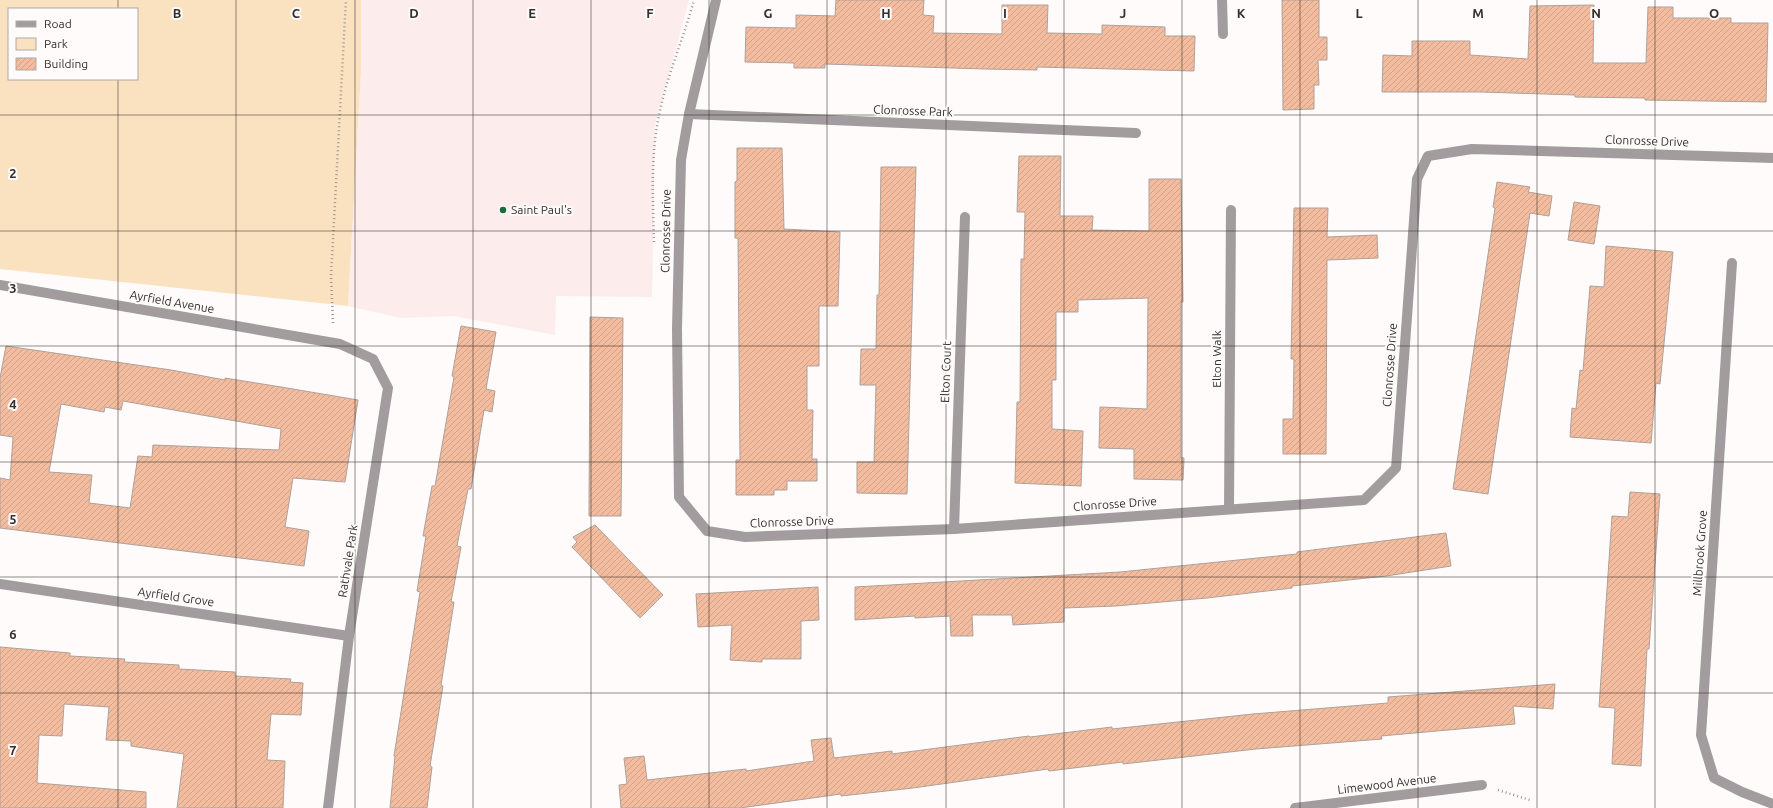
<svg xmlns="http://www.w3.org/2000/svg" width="1773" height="808" viewBox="0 0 1773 808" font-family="Ubuntu,sans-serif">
<defs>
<pattern id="building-hatch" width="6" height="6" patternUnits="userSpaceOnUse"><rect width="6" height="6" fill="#f4bc9e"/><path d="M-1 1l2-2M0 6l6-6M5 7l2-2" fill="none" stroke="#d2a288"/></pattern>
</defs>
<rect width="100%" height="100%" fill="#fefbfa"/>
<!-- built -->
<path fill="#fceceb" d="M361,0H689L655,125L652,297L556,296L555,335L453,316L401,318L348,306L361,71Z"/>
<!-- park -->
<path fill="#fae2c1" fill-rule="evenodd" d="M0,0H361V71L348,306L0,269ZM9,9H137V79H9Z"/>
<!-- building -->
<g fill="url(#building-hatch)" stroke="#aea19a" fill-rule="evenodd">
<path d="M836,0H924L923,15L934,16L933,33L1002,34V5H1048L1047,33L1102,34V25L1165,27V36H1195L1194,71L1037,67V70L984,69L825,64V68H794V63L745,62L746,27L796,28V15L835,16Z"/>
<path d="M1282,0H1319V37H1327V60H1318L1319,85H1314V109L1283,110Z"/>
<path d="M1594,5L1593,63H1646L1648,7H1673V18H1731V23H1768L1766,102L1645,100V98L1575,97V95L1481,92H1382L1383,55L1412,56V41H1470V55L1528,59L1530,6Z"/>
<path d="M737,148H782L784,229L840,232L838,306H819V366H807V410H813L812,459H817V481H787V490H774V495H736V460H740L738,238H735V182L737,181Z"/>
<path d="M1019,156H1061L1060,216H1093L1092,230L1149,231V179H1181L1183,302H1181V458H1184L1183,480L1134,479V449L1099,448L1100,407L1147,409L1148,298L1078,300V312H1056V380H1052V429L1083,431L1081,486L1015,483L1017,402H1020L1021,259H1024L1025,212H1017Z"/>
<path d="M881,167H916L907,494L857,493V462H874L876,385H860L861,349H876L877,295H879Z"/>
<path d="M1497,182L1530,187L1528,192L1552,196L1549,216L1530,213L1488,494L1453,489L1495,208L1493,207Z"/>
<path d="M1574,202L1600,206L1594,244L1568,240Z"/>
<path d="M1294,208H1328L1327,237L1377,235L1378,258L1327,260L1326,454H1283V419H1293L1294,359H1291Z"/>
<path d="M1606,246L1673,252L1660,384L1656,383L1651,443L1570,437L1572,408L1576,409L1580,370L1583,371L1590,286L1604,287Z"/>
<path d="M590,317L623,318L621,516H589Z"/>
<path d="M461,326L496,332L486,389L495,391L492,412L484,410L471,489H468L457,546L461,547L451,602H454L441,685L443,686L430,766L432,767L427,808H390L395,756H394L420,592L417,591L426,536H423L432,486H435L454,377L452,376Z"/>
<path d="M6,346L171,370L225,380V378L281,387L358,400L345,482L293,478L285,527L309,531L304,566L0,528V478L10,480L13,437L0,435V378ZM123,401L281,429L279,450L153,445L152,457L138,456L130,508L89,503L92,475L49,472L61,404L104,412L105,407L121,410Z"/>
<path d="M1630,492L1660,494L1649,649H1647L1641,766L1612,764L1615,708L1599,707L1612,516L1628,517Z"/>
<path d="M595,525L663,595L640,618L572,547L577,542L573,537Z"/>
<path d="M1446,533L1451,566L1386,576L1292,586V588L1207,598L1116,606L1064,608V622L1013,625L1012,615H972L973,636H951L950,616L915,618V616L855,620V587L1120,572L1297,554V552Z"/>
<path d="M818,587L819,620L801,621V659H762V662L730,660L732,625L698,627L696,594Z"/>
<path d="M0,647L70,653V656L125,659L124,662L179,665V669L235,672V676L291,679L290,682L303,683L301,715L271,714L267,760L285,761L283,808H177L184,754L131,746V741L106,740L109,707L64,704L62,736L39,735L37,783L146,792V808H0Z"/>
<path d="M1555,684L1553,709L1513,706L1515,724L1381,736L1382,739L1256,749L1123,764V762L1049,771L1048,769L913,788L841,796V794L740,808H621L619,785L627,784L624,758L644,756L647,780L746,769V771L814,761L811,740L831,738L834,758L892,751V754L1029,736L1030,737L1112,727V729L1253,714L1388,703V697Z"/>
</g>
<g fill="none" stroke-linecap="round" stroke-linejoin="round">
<!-- path -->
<g stroke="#9a9594" stroke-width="2.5" stroke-dasharray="1 3" stroke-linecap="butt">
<path d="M654,242C653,200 650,153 660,111C668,73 684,37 694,0"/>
<path d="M333,323L331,276L346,0"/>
<path d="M1498,790L1530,800"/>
</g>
<!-- minor -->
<g stroke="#a39c9e" stroke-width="10">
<path d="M716,0L689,114L681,160L677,329L679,497L707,531L745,537L954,529L1364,500L1396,468L1417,179L1428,156L1472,149L1773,158"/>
<path d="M1222,0L1223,34"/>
<path d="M689,114L1136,133"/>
<path d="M1732,263L1701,735L1714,778L1742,792L1773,804"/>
<path d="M0,285L340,344L373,359L388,388L349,636L328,808"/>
<path d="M1229,509L1231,210"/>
<path d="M954,529L965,217"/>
<path d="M0,584L349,636"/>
<path d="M1295,808L1482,785"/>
</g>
</g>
<!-- grid -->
<path fill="none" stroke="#352f2e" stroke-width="1" stroke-opacity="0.55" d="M118,0V9M236,0V808M355,0V808M473,0V808M591,0V808M709,0V808M827,0V808M946,0V808M1064,0V808M1182,0V808M1300,0V808M1418,0V808M1537,0V808M1655,0V808M118,79V808M0,115H1773M0,231H1773M0,346H1773M0,462H1773M0,577H1773M0,693H1773"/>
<!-- markers -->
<circle fill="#1a6c3d" stroke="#fefbfa" stroke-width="1.5" cx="503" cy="210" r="4"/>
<g text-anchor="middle" stroke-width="4" stroke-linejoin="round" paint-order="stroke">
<!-- street labels -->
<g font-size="12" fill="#352f2e" stroke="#fefbfa">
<text transform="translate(913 111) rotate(2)" y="4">Clonrosse Park</text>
<text transform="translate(1647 141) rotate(2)" y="4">Clonrosse Drive</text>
<text transform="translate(666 231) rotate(-89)" y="4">Clonrosse Drive</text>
<text transform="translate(172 302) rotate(10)" y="4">Ayrfield Avenue</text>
<text transform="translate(1217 359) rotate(-90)" y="4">Elton Walk</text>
<text transform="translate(1390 365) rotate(-86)" y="4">Clonrosse Drive</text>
<text transform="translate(946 372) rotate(-88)" y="4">Elton Court</text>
<text transform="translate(1115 504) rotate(-4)" y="4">Clonrosse Drive</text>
<text transform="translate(792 522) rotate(-2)" y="4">Clonrosse Drive</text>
<text transform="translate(1700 553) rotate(-86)" y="4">Millbrook Grove</text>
<text transform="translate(348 561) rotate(-81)" y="4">Rathvale Park</text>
<text transform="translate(176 597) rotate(8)" y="4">Ayrfield Grove</text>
<text transform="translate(1387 784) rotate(-7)" y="4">Limewood Avenue</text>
</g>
<!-- poi labels -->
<g font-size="12" fill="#352f2e" stroke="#fefbfa" text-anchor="start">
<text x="511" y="214">Saint Paul's</text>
</g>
</g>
<g font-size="13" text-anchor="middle" font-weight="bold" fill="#352f2e" stroke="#fefbfa" stroke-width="4" stroke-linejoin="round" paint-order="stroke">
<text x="177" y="18">B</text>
<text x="296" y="18">C</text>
<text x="414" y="18">D</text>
<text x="532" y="18">E</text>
<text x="650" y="18">F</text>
<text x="768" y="18">G</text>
<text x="886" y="18">H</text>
<text x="1005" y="18">I</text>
<text x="1123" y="18">J</text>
<text x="1241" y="18">K</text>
<text x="1359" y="18">L</text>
<text x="1478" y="18">M</text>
<text x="1596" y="18">N</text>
<text x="1714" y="18">O</text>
<text x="13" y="178">2</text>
<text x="13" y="293">3</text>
<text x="13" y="409">4</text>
<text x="13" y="524">5</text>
<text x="13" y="639">6</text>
<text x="13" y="755">7</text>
</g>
<!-- legend -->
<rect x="8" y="8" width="130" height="72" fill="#fefbfa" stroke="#aea9a8"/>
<rect x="16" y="21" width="20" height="6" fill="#a39c9e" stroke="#aea9a8"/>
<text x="44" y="28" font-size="12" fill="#352f2e">Road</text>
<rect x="16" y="38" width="20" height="12" fill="#fae2c1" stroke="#aea9a8"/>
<text x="44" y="48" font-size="12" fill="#352f2e">Park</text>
<rect x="16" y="58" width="20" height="12" fill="url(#building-hatch)" stroke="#aea9a8"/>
<text x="44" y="68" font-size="12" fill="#352f2e">Building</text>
</svg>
